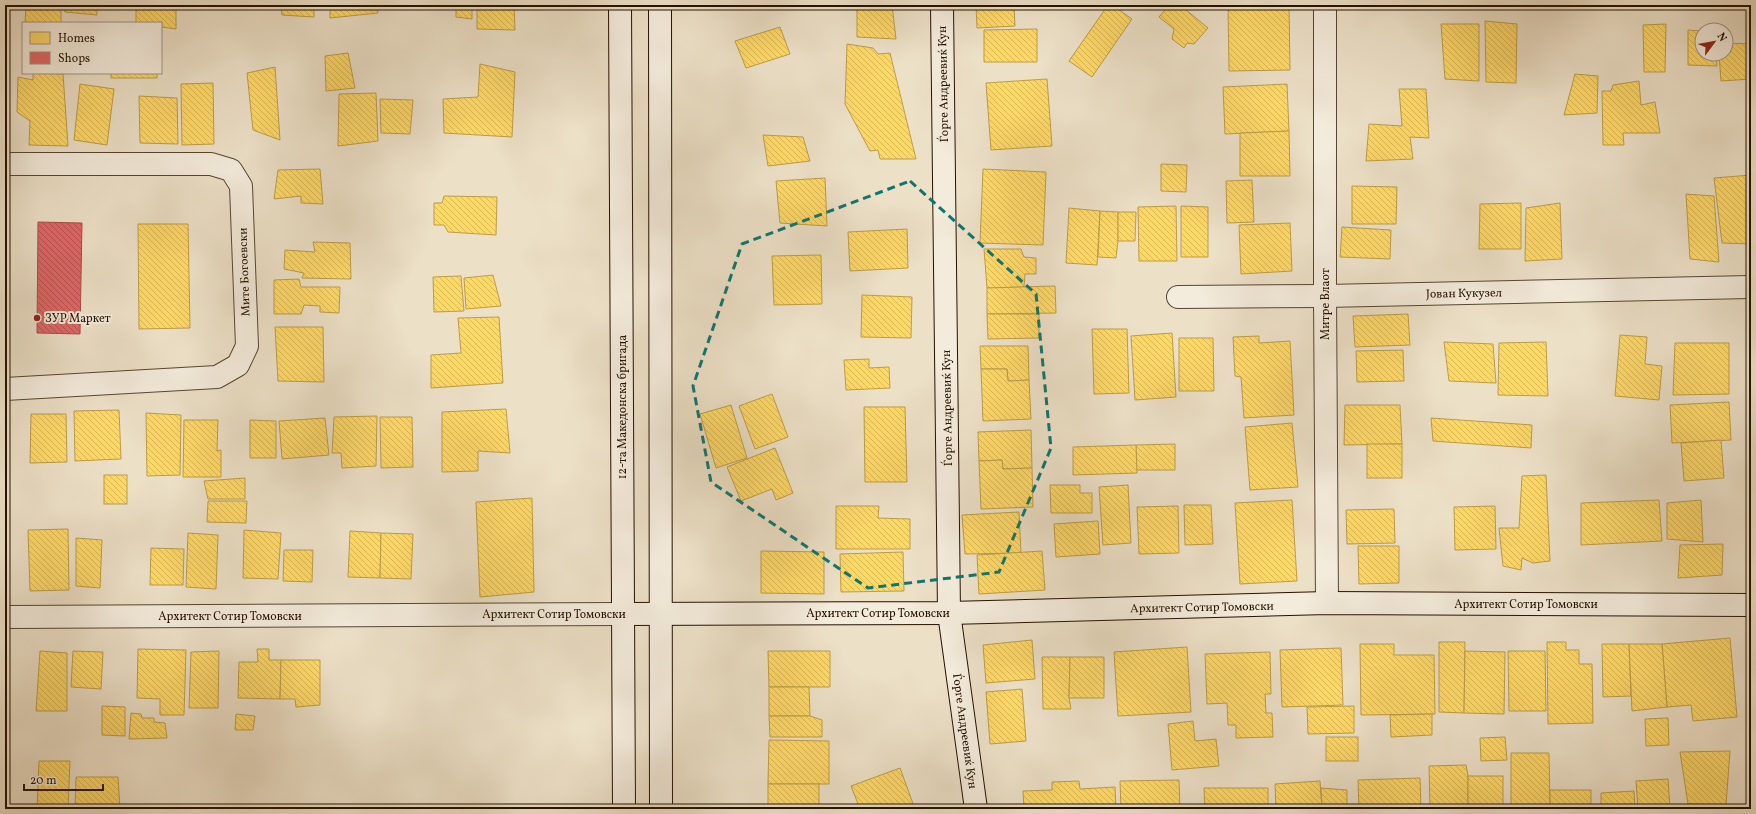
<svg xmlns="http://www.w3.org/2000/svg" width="1756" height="814" viewBox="0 0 1756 814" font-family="Vollkorn,serif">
<defs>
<pattern id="homes-back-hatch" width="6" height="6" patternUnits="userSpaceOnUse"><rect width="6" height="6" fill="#ffd966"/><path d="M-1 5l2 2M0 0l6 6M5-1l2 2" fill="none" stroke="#dab957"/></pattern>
<pattern id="shops-back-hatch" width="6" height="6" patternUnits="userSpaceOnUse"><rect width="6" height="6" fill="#e06666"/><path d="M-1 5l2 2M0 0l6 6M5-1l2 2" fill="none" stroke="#b55352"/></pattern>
</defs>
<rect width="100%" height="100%" fill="#ece0c7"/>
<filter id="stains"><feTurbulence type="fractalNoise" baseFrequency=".005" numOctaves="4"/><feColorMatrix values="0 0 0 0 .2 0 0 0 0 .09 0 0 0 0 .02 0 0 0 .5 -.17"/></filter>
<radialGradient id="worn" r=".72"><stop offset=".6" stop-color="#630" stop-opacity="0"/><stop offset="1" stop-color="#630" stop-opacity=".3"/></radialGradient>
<!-- homes -->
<g fill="url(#homes-back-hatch)" stroke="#bd9d47">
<path d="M26,5H61V23H25Z"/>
<path d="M63,5H97V15L65,12Z"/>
<path d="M176,5V29L161,27V23H136V6Z"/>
<path d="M281,5H314V17L282,15Z"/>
<path d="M330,5H377L378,13L330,18Z"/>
<path d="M425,5H472V19L456,17V9H425Z"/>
<path d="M477,5H514L515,30L477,29Z"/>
<path d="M857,5H892L896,39L857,37Z"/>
<path d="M976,5H1014L1015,26L977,28Z"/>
<path d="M1108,5H1112L1132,19L1092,77L1069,61Z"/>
<path d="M1169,5H1180L1208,28L1194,44L1187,43L1184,48L1172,39L1174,29L1159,17Z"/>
<path d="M1190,5H1211L1210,9L1190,8Z"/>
<path d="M1228,5H1289L1290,70L1229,71Z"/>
<path d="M1485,21L1517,24L1516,83L1486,82Z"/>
<path d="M1441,24H1479V81L1445,79Z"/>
<path d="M1666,24L1665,72H1644L1643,25Z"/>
<path d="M780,27L790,54L746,68L735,41Z"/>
<path d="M1037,29V62H984V30Z"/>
<path d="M1688,30L1702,31V54H1716L1717,66L1688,65Z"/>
<path d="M1726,43L1751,44V79L1721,81L1719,54H1726Z"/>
<path d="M847,44L873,48L878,54L890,53L916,159H880L878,150L870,151L845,104Z"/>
<path d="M348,53L355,88L326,91L325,56Z"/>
<path d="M480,64L515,72L512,137L444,133L443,99L478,97Z"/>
<path d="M275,67L280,140L253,130L247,73Z"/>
<path d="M33,73L63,74L68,146L29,145L30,121L17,112L18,77L33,80Z"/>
<rect x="111" y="73" width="46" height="5"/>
<path d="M1575,74L1598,76L1597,113L1564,115Z"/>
<path d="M1047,79L1052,146L991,150L986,83Z"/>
<path d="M1639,81L1641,105L1655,102L1660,133H1623L1624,145H1603L1602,91H1611L1613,85Z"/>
<path d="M213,83L214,144L182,145L181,84Z"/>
<path d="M80,84L114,89L107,145L74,140Z"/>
<path d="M1287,84L1289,131L1225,134L1223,87Z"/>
<path d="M1399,89H1426L1429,138L1410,137L1413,159L1366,161L1369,124L1402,126Z"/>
<path d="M376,93L378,141L338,146L339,94Z"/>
<path d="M139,96L177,98L178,144L140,143Z"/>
<path d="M380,99L413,100L410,134L381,133Z"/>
<path d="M1289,131L1290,176H1240V133Z"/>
<path d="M763,135L803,137L810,161L768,166Z"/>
<path d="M1161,164L1187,165L1186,192L1161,191Z"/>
<path d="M320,169L323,204L301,203V196L274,199L278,170Z"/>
<path d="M983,169L1046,172L1043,245L980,243Z"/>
<path d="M1751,175V244L1722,243L1714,178Z"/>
<path d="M825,178L827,226L780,223L776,181Z"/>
<path d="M1252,180L1254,222L1227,223L1226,181Z"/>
<path d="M1352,186L1397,187L1396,224H1352Z"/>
<path d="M1686,194L1714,196L1719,262L1690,259Z"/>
<path d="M444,196L497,197L496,235L448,232L444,225H434V203H442Z"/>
<path d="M1521,203V249H1479L1480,204Z"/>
<path d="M1560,203L1562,259L1525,261L1526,208Z"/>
<path d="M1176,206L1177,261H1139L1138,207Z"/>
<path d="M1181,206L1208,207V257H1181Z"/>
<path d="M1069,208L1100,211L1097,265L1066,263Z"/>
<path d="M1100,211L1118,212V241L1116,258L1098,257Z"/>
<path d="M1118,212H1136L1135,241H1118Z"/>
<path d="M1290,223L1292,271L1241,274L1239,225Z"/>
<path d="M138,224H188L190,328L139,329Z"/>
<path d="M1342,227L1391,230L1390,259L1340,257Z"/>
<path d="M907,229L908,268L850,271L848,232Z"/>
<path d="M313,242L350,243L351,279L302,278L304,273L284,269L285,250L315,252Z"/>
<path d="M984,249H1021L1024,257L1036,258V274H1025L1024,287L987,288Z"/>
<path d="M821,255L822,304L774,305L772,256Z"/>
<path d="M493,275L501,306L466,309L464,278Z"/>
<path d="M461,276L464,311L434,312L433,277Z"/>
<path d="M299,279L301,287H340L339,313L320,312V306L304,305L301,314H274V280Z"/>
<path d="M1055,286L1056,313L987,314V288Z"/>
<path d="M862,295L912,297L911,338L861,337Z"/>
<path d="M987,314H1039V338L988,339Z"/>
<path d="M1408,314L1410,345L1355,347L1353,316Z"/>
<path d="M499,317L503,383L431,388V355L461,353L458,318Z"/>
<path d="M275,327H323L324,382L278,381Z"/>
<path d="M1092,329H1127L1129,393L1094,394Z"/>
<path d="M1172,333L1176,397L1135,400L1131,336Z"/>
<path d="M1620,335L1647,337L1645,364L1662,366L1659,400L1615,396Z"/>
<path d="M1259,336V343L1290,341L1294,415L1244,418L1241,377L1235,376L1233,337Z"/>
<path d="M1179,338H1213L1214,391H1179Z"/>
<path d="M1444,342L1493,344L1496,383L1449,381Z"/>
<path d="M1546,342L1548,396L1498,395L1499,343Z"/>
<path d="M1675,343H1729V394L1673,395Z"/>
<path d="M980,346H1028L1029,380L1008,381L1007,369H981Z"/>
<path d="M1403,350L1404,381L1357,382L1356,351Z"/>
<path d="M869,359V368L889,367L890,388L846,390L844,360Z"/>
<path d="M981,369H1007L1008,381L1029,380L1031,419L983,421Z"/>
<path d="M772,394L788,437L755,449L739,406Z"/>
<path d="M1729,402L1731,440L1672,443L1670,405Z"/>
<path d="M731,405L747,458L716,468L700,414Z"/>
<path d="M1345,405H1400L1402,444L1344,445Z"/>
<path d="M864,407H905L907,482H865Z"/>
<path d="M506,409L510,453L478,451V471L442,472V412Z"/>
<path d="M119,410L121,459L75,461L74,411Z"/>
<path d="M146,413L181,415L180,475L147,476Z"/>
<path d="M31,414H66L67,462L30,463Z"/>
<path d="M377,416L376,466L342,468L341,453H332L334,417Z"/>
<path d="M380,417H412L413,467L381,468Z"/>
<path d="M325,418L329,455L282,459L279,421Z"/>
<path d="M1431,418L1532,425L1531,448L1433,441Z"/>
<path d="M184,420H218L217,451L221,450V477H183Z"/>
<path d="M250,420L276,421V458H250Z"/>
<path d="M1292,423L1298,487L1250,490L1245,427Z"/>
<path d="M1031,430L1032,468L1003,469L1002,460L979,461L978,432Z"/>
<path d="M1721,440L1724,478L1684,481L1681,443Z"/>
<path d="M1175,444V470H1136V445Z"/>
<rect x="1367" y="444" width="35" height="34"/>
<path d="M1136,445L1137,473L1073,475V447Z"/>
<path d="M775,448L793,493L776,500L772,489L741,501L727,467Z"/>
<path d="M1002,460L1003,469L1032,468L1033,507L981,509L979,461Z"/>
<rect x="104" y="475" width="23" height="29"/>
<path d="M1546,475L1550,561L1533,563L1522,558L1521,570L1503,566L1499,528H1519L1522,476Z"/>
<path d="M245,478V499H208L204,481Z"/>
<path d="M1050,485H1080V493H1092V513H1051Z"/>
<path d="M1128,485L1131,543L1103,545L1099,487Z"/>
<path d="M532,498L534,592L480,597L476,502Z"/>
<path d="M1292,500L1297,581L1240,584L1235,503Z"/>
<path d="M1659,500L1662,541L1581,545V503Z"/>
<path d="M1701,500L1703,542L1667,539V503Z"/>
<path d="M208,501H247L246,523L207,522Z"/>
<path d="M1184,505H1211L1213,544L1185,545Z"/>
<path d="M836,506H879L878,518L910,519V549H836Z"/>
<path d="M1178,506L1179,553L1139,554L1137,507Z"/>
<path d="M1495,506L1496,549L1455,550L1454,507Z"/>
<path d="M1394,509L1395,543L1347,544L1346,510Z"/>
<path d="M1019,512L1021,553L965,554L962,515Z"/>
<path d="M1098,521L1100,554L1056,557L1054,524Z"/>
<path d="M68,529L69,590L30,591L28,530Z"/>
<path d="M244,530L281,533L278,579L243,578Z"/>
<path d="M350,531L381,533L380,578L348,577Z"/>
<path d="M188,533L218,535L216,589L186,587Z"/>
<path d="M381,533L413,534L411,579L380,578Z"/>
<path d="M76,538L102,540L100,588L76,586Z"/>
<path d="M1723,544L1722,575L1678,578L1680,545Z"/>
<path d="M1358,546H1399V583L1359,584Z"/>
<path d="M151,548L184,549L183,585H150Z"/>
<path d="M284,550H313L312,582L283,581Z"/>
<path d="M761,551L824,552V594L761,593Z"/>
<path d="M1042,551L1045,590L979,594L977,555Z"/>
<path d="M903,552L904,591L841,592L840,554Z"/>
<path d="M1730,638L1737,717L1693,721L1691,705L1667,707L1662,644Z"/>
<path d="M1032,640L1035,679L986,683L983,645Z"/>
<path d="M1439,642H1465L1464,713L1439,712Z"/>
<path d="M1547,642H1566V650H1579V664H1592L1593,723L1548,724Z"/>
<path d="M1360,644H1394V655H1434L1435,714L1361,715Z"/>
<path d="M1602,644H1629L1631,696L1603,697Z"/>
<path d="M1629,644H1662L1667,707L1632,711Z"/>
<path d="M1187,647L1191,712L1118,716L1114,652Z"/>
<path d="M1341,648L1343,705L1282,707L1280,650Z"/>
<path d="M138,649L186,650L184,715H160V699L137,698Z"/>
<path d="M257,649H269V660H281L280,699L238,698L239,662H258Z"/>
<path d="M40,651L67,653V711H36Z"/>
<path d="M73,651L103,652L101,689L71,687Z"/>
<path d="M219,651L218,708H189L191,652Z"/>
<path d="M768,651H830V687H769Z"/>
<path d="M1465,651L1505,652L1504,714L1464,713Z"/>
<path d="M1508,651H1545L1546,711H1509Z"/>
<path d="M1270,652L1271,694H1265L1266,713H1272L1273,737L1236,738V725H1228L1227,703L1207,704L1205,654Z"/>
<path d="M1042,657H1070L1069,698L1071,709H1043Z"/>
<path d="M1070,657H1104V698H1069Z"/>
<path d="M281,660H320V705L296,707L295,699H280Z"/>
<path d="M769,687H809L810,716H769Z"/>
<path d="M1022,689L1026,741L990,744L986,692Z"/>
<path d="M102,706L125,707V736L102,735Z"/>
<path d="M1354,706V733L1308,734L1307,707Z"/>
<path d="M131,713L141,714L142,718H154V722L165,723L167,738L129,739Z"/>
<path d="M236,714L255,716L253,730H235Z"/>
<path d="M1432,714V735L1391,737L1390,715Z"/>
<path d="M769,716H810L822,720V737H770Z"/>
<path d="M1668,718L1669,745L1646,746L1645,719Z"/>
<path d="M1193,721L1195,741L1216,739L1219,766L1172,770L1168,724Z"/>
<rect x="1326" y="737" width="32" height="24"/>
<path d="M1505,737L1507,760L1481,761L1480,738Z"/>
<path d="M769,740L829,741V784H768Z"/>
<path d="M1730,751L1726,805L1688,804L1680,752Z"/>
<path d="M1511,753H1549L1550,809H1511Z"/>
<path d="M39,761H70L68,809H37Z"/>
<path d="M1466,765L1468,776V809H1430L1429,766Z"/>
<path d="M900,768L915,809H860L851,786Z"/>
<rect x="1468" y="776" width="35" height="33"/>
<path d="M76,777H118L120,809H75Z"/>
<path d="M1420,778L1421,809H1359L1358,780Z"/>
<path d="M1668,779L1670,809H1638L1636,781Z"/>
<path d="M1179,780L1180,809H1121L1120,781Z"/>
<path d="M1079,781L1080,789L1115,787L1116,809H1024L1023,791L1052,790V782Z"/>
<path d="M1320,781L1322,809H1276L1275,784Z"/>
<rect x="768" y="784" width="51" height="25"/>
<path d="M1204,788H1268V809H1205Z"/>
<path d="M1321,788L1347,790V809H1322Z"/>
<rect x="1550" y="790" width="41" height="19"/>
<path d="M1634,791L1635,809H1601V793Z"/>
<path d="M1686,807L1731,808V809H1686Z"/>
</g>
<!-- shops -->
<path fill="url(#shops-back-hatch)" stroke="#a84d47" d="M38,222L82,223L80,334L37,333Z"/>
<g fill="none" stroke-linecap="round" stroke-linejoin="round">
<defs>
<g id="street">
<path d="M1325,5V296L1327,603"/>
<path d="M5,164H211L231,170L241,186L247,346L238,365L217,377L5,389"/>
<path d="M1178,297L1325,296L1751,287"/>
<path d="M5,617L623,614"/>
</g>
<g id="secondary">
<path d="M620,5L624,809"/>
<path d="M660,5L661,809"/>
<path d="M942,5L949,613L976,809"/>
<path d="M623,614L949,613L1327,603L1751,605"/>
</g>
</defs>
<!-- street casing -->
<use href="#street" stroke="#564632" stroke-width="24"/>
<!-- secondary casing -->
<use href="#secondary" stroke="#241200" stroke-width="24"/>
<!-- street -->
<use href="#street" stroke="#f3ebdb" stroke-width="22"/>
<!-- secondary -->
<use href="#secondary" stroke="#f3ebdb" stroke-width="22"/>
</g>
<!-- marked area -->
<path fill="none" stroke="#0f766e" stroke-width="3" stroke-dasharray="8 5" stroke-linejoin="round" d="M910,181L1036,294L1051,448L999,572L868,588L711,482L693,386L742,244Z"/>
<!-- markers -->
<circle fill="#8f2418" stroke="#f3ebdb" stroke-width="1.5" cx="37" cy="318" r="4"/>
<g text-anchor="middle" stroke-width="4" stroke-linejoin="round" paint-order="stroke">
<!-- street labels -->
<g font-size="12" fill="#241200" stroke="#f3ebdb">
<text transform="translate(943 84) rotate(-91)" y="4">Ѓорге Андреевиќ Кун</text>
<text transform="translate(244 272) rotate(-92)" y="4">Мите Богоевски</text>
<text transform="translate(1464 293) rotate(-1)" y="4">Јован Кукузел</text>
<text transform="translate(1325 304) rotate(-90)" y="4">Митре Влаот</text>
<text transform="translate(622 407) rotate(-90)" y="4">12-та Македонска бригада</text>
<text transform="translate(947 408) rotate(-91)" y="4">Ѓорге Андреевиќ Кун</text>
<text x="1526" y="608">Архитект Сотир Томовски</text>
<text transform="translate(1202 607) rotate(-1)" y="4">Архитект Сотир Томовски</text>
<text x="878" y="617">Архитект Сотир Томовски</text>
<text x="554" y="618">Архитект Сотир Томовски</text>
<text x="230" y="620">Архитект Сотир Томовски</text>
<text transform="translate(965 731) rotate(82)" y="4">Ѓорге Андреевиќ Кун</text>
</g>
<!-- poi labels -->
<g font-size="12" fill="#241200" stroke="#f3ebdb" text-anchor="start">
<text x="45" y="322">ЗУР Маркет</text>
</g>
</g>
<!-- margin -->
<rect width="1756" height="814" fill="none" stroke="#ece0c7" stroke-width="20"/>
<rect x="6" y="6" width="1744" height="802" fill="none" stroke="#241200" stroke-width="2"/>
<rect x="10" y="10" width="1736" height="794" fill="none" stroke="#241200"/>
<!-- legend -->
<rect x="22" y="22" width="140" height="52" fill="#f3ebdb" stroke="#a09483"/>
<rect x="30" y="32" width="20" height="12" fill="#ffd966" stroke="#a09483"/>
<text x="58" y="42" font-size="12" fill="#241200">Homes</text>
<rect x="30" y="52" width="20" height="12" fill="#e06666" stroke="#a09483"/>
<text x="58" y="62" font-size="12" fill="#241200">Shops</text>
<!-- north arrow -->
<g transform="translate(1714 42) rotate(58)"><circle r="19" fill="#f3ebdb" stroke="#a09483"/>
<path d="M0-3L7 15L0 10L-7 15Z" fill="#8f2418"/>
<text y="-6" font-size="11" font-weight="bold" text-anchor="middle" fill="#241200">N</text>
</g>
<!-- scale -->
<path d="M24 784v6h79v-6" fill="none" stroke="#241200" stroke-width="2"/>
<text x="30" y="784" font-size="12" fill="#241200" stroke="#f3ebdb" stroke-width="3" paint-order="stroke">20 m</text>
<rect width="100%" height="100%" filter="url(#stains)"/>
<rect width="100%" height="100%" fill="url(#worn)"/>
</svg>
